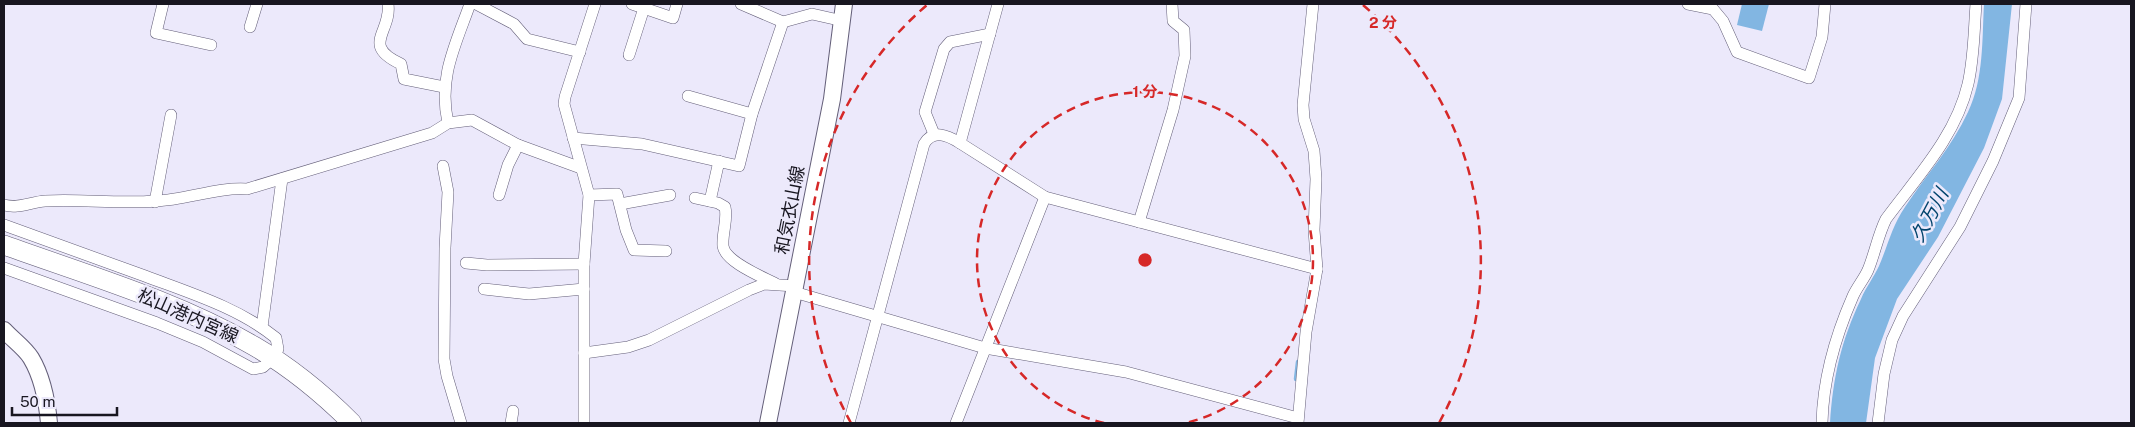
<svg xmlns="http://www.w3.org/2000/svg" width="2135" height="427" viewBox="0 0 2135 427" font-family="'Public Sans','Noto Sans JP',sans-serif">
<rect width="100%" height="100%" fill="#ece9fb"/>
<!-- water -->
<g fill="#82b6e2">
<path d="M1742,4H1769L1762,31L1737,25Z"/>
<path d="M1984,4H2012L2002,99L1984,148L1938,237L1897,299L1875,358L1866,423H1830C1833,377 1841,341 1861,299C1866,287 1874,277 1879,266C1888,245 1892,226 1905,207C1926,175 1952,147 1968,112C1984,79 1982,39 1984,4Z"/>
</g>
<g fill="none" stroke-linecap="round" stroke-linejoin="round">
<!-- stream -->
<path stroke="#82b6e2" stroke-width="4.5" d="M1296,379L1298,362"/>
<defs>
<g id="street">
<path d="M163,4L156,33L211,45"/>
<path d="M388,4C392,32 360,45 401,64L404,79L444,87"/>
<path d="M476,4L514,24L527,39L580,52"/>
<path d="M632,4L673,18L677,4"/>
<path d="M741,4L783,22"/>
<path d="M1688,4L1713,9L1723,21L1737,52L1809,78L1822,37L1825,4"/>
<path d="M250,27L257,4"/>
<path d="M629,55L644,8"/>
<path d="M688,96L752,114"/>
<path d="M448,123C438,78 455,46 470,4"/>
<path d="M934,134L925,112L944,49L950,42L990,34"/>
<path d="M573,138L642,144L739,166L752,114L783,22L812,14L843,21"/>
<path d="M960,143L998,4"/>
<path d="M443,166L448,192L445,248L444,359L447,376L461,423"/>
<path d="M499,195L508,165L518,145"/>
<path d="M589,195L617,194L626,230L634,250L666,251"/>
<path d="M695,198L718,203L725,207C728,220 722,232 723,246C725,262 763,277 776,284"/>
<path d="M710,201L719,161"/>
<path d="M155,202L171,115"/>
<path d="M620,204L670,195"/>
<path d="M4,205C18,209 31,202 45,201C82,199 119,204 156,201C186,200 217,187 247,189L432,133L448,123L472,120L518,145L581,168"/>
<path d="M1139,222L1173,110L1185,56L1184,30L1173,21L1172,4"/>
<path d="M4,225C51,242 98,259 145,276C190,293 239,308 276,338L278,349L273,358L263,367L253,369L203,342L157,323L4,268"/>
<path d="M466,263L487,265L584,264"/>
<path d="M484,289L529,294L584,289"/>
<path d="M794,292L985,348L1126,372L1298,418"/>
<path d="M262,327L282,179"/>
<path d="M584,353L628,347L649,340L749,290L764,284L795,286"/>
<path d="M511,423L513,411"/>
<path d="M584,423V264L589,195L564,104L565,97L595,4"/>
<path d="M849,423L924,144C933,129 947,135 960,143L1045,197L1317,269"/>
<path d="M956,423L1045,197"/>
<path d="M1298,423L1306,332L1317,269L1314,230L1316,179L1314,151L1304,119L1303,105L1313,4"/>
<path d="M1822,423C1823,379 1835,337 1853,296C1857,287 1864,279 1868,270C1875,253 1878,235 1886,219C1917,177 1956,136 1968,84C1974,58 1974,30 1976,4"/>
<path d="M1878,423L1884,374L1892,340L1903,316L1960,227L1993,161L2019,98L2026,4"/>
</g>
<g id="secondary">
<path d="M4,330C12,339 25,348 31,358C43,378 47,401 49,423"/>
<path d="M768,423L832,99L844,4"/>
</g>
<path id="primary" d="M4,245C87,275 177,301 254,346C290,367 323,394 352,423"/>
</defs>
<!-- street casing -->
<use href="#street" stroke="#645f79" stroke-width="12"/>
<!-- secondary casing -->
<use href="#secondary" stroke="#645f79" stroke-width="18"/>
<!-- primary casing -->
<use href="#primary" stroke="#645f79" stroke-width="20"/>
<!-- street -->
<use href="#street" stroke="#fff" stroke-width="11"/>
<!-- secondary -->
<use href="#secondary" stroke="#fff" stroke-width="16"/>
<!-- primary -->
<use href="#primary" stroke="#fff" stroke-width="19"/>
</g>
<!-- distance rings -->
<g fill="none" stroke="#d62828" stroke-width="2.5" stroke-dasharray="9 6">
<path d="M1104 423A168 168 0 1 1 1186 423"/>
<path d="M851 423A336 336 0 0 1 927 5M1363 5A336 336 0 0 1 1439 423"/>
</g>
<g text-anchor="middle" stroke-width="5" stroke-linejoin="round" paint-order="stroke">
<!-- street labels -->
<g font-size="18" fill="#181620" stroke="#ece9fb">
<text transform="translate(790 210) rotate(-79)" y="6">和気衣山線</text>
<text transform="translate(188 316) rotate(24)" y="6">松山港内宮線</text>
</g>
<!-- water labels -->
<g font-size="19" font-style="italic" fill="#02446d" stroke="#ece9fb">
<text transform="translate(1929 215) rotate(-62)" y="7">久万川</text>
</g>
</g>
<circle cx="1145" cy="260" r="8" fill="#d62828" stroke="#ece9fb" stroke-width="2.5"/>
<g font-size="15" text-anchor="middle" font-weight="bold" fill="#d62828" stroke="#ece9fb" stroke-width="5" stroke-linejoin="round" paint-order="stroke">
<text x="1383" y="28">2 分</text>
<text x="1145" y="97">1 分</text>
</g>
<!-- border -->
<rect width="2135" height="427" fill="none" stroke="#181620" stroke-width="10"/>
<!-- scale -->
<path d="M12 407v8h105v-8" fill="none" stroke="#181620" stroke-width="2.5"/>
<text x="20" y="407" font-size="15" fill="#181620" stroke="#ece9fb" stroke-width="4" paint-order="stroke">50 m</text>
</svg>
